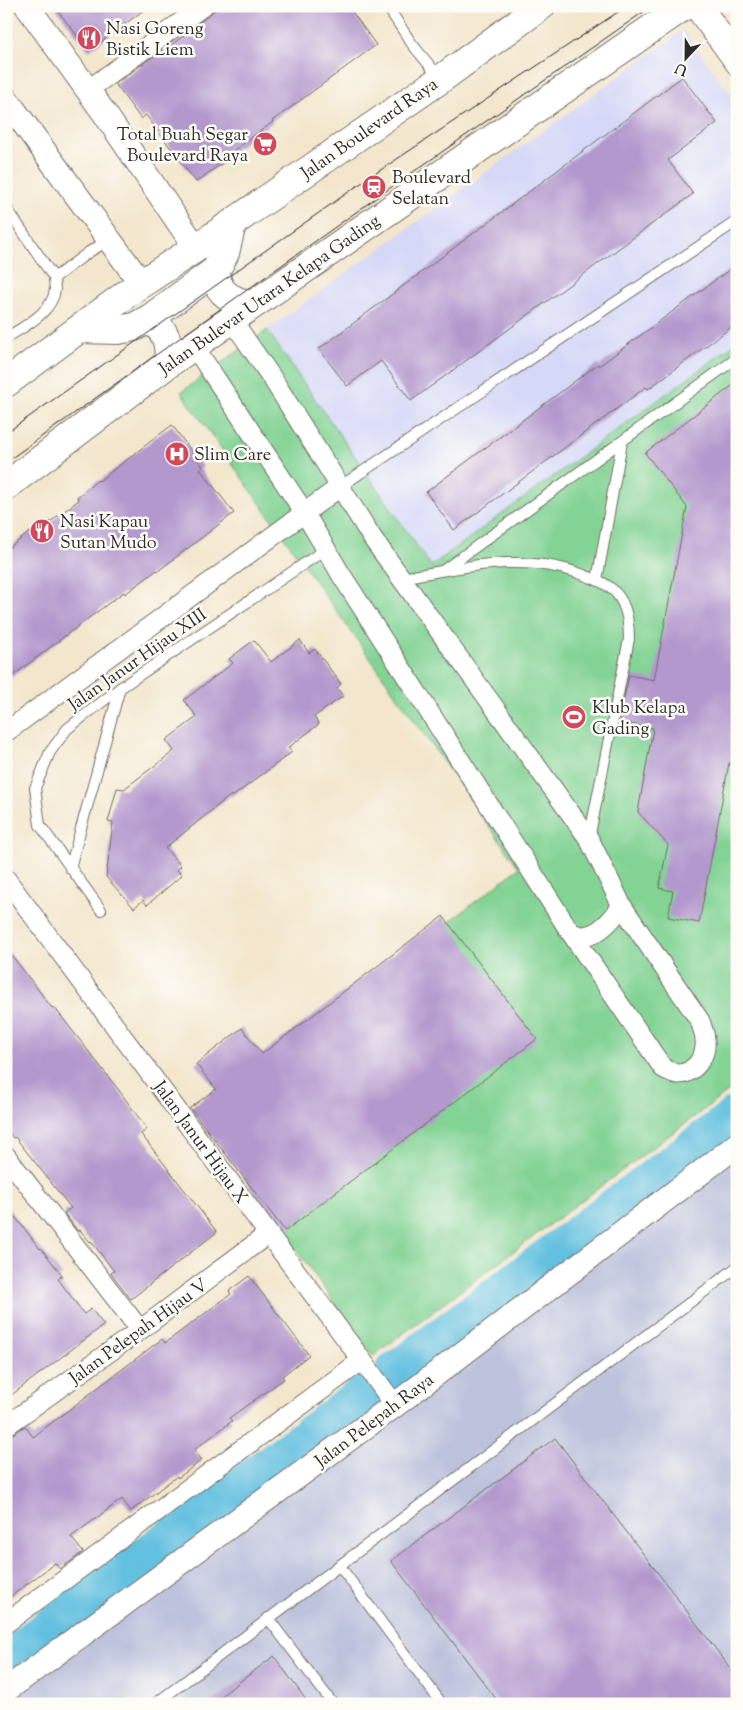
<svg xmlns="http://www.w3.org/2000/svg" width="743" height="1710" viewBox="0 0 743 1710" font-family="'Sorts Mill Goudy',serif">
<rect width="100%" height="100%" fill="#fdfcf7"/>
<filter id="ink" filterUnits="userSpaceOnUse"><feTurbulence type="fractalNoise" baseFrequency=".02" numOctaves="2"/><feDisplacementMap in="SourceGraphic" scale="10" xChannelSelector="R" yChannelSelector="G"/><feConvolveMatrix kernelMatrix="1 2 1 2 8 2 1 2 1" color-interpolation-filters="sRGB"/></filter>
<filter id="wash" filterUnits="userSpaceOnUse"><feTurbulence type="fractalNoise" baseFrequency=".0096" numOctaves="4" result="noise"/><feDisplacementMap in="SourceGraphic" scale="20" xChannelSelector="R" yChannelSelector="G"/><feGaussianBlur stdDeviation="1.12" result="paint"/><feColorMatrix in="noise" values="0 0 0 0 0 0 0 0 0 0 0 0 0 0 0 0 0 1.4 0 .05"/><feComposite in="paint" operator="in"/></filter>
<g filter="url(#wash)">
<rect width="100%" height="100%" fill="#f3e6cc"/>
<!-- built -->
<path fill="#d6d8f8" d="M683,30L737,102V342L431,566L267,330Z"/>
<!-- industrial -->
<path fill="#bec3dd" d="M737,1150V1704H7Z"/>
<!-- green -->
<path fill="#82d394" stroke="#567f60" d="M267,330L431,566L737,342V1085L373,1356L199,1115L519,868L181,392Z"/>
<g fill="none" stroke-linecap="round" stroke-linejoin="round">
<!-- river -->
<g stroke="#62c0e0" stroke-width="40">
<path d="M394,1373L737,1116"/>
<path d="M6,1660L364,1395"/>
</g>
</g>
<g id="blocks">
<!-- building -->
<g fill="#b398cd">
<path d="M54,6H149L89,51Z"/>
<path d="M220,6H348L376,45L272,121L273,122L233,151L235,154L196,182L146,115L141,119L115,84L162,50L163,52Z"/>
<path d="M682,77L717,123L668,160L693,194L411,401L381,361L347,386L319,349Z"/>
<path d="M737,264V323L648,389L646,387L454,530L426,492L598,364L599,366Z"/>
<path d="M737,382V765L729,763L699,923L668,917L673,891L659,888L668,845L638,812L653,728L619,722L629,675L654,680L687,507L645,453Z"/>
<path d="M172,425L203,467L200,469L234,513L158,571L157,570L125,594L124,592L86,620L6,681V550L30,532L33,535L79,500L77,497L98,480L99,481Z"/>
<path d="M254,640L271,662L300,640L309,653L315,649L341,684L337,688L343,696L314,717L319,724L288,748L292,752L232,797L231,795L165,848L181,866L177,870L182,875L147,905L143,900L134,908L106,877L113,823L108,822L117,788L124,789L174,751L166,740L197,717L184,700L233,663L229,659Z"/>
<path d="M443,916L537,1039L285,1231L190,1108L216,1089L196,1064L242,1028L262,1054Z"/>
<path d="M6,948L52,1008L54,1007L118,1089L147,1129L141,1134L217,1232L131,1299L111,1273L114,1271L91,1241L90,1242L80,1230L78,1231L64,1213L71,1208L15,1137L13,1138L6,1129Z"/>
<path d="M6,1205L40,1249L41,1248L62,1275L58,1279L84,1314L91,1309L104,1325L6,1399Z"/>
<path d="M249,1276L309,1355L282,1376L284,1379L229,1418L232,1421L194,1450L202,1460L178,1478L177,1476L131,1511L122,1499L71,1537L83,1552L60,1569L55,1563L6,1600V1438L25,1426L33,1437L162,1339L165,1343L231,1294L229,1291Z"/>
<path d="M555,1438L737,1677V1704H500L391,1561Z"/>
<path d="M274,1656L309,1704H210Z"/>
</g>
</g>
</g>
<g filter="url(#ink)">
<use href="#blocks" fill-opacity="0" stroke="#716c63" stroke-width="1"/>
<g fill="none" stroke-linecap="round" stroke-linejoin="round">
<defs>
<g id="service">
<path d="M387,6L412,44L440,78"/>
<path d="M687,6L737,74"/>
<path d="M6,207L54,278C54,282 55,287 55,290C52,313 23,327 6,338"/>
<path d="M54,278L89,252L109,240"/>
<path d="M341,486L737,221"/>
<path d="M445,569L737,358"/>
<path d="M401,578C466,567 526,551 589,577C603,582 615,588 622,602C628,613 629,627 629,639L589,839"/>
<path d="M597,580L622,442"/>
<path d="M70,868L120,688"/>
<path d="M101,910L40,825L35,788L50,752L67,729L120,688L326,549"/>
<path d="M339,1565L442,1704"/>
<path d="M268,1618L333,1704"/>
<path d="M155,1704L737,1267"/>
</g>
<g id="minor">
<path d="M703,6L737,55"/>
<path d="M88,90L203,6"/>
<path d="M194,346L304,512L342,576L571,933L663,1068C667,1070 673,1074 678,1074C694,1074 707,1056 705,1040C705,1034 702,1027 700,1021L622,906L589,839L373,539L272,378L232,320"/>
<path d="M6,732L341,486"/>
<path d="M6,879L395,1405"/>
<path d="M571,933C575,934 580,936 583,936C600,935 613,918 622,906"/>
<path d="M6,1156L140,1330"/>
<path d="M6,1426L140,1330L268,1234"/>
<path d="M6,1623L361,1361"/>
</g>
<g id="tertiary">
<path d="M27,6L105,114L196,248"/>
<path d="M6,99L141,283"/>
<path d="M6,1690L395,1405L737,1145"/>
</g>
<g id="secondary">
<path d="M216,270C215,293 232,301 251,305"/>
<path d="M149,319C167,331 169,342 169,363"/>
<path d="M80,329L118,330L134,327L149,319L216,270L225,253L232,224"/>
<path d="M6,383L133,289L196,248L441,79L541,6"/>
<path d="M6,486L169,363L684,6"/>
</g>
</defs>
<!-- service casing -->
<use href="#service" stroke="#716c63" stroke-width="12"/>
<!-- minor casing -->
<use href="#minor" stroke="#716c63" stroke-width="21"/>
<!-- tertiary casing -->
<use href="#tertiary" stroke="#716c63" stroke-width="26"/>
<!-- secondary casing -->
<use href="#secondary" stroke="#716c63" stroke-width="30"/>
<!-- service -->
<use href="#service" stroke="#fff" stroke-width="10"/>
<!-- minor -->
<use href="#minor" stroke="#fff" stroke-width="19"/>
<!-- tertiary -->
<use href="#tertiary" stroke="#fff" stroke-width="24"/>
<!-- secondary -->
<use href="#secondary" stroke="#fff" stroke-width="28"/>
<!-- tram -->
<g stroke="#2b2b2b" stroke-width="1">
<path d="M6,433L367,179L627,6"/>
<path d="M6,462L380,195L652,6"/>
</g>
</g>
</g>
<!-- icons -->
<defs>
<symbol id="restaurant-disc" viewBox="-11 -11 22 22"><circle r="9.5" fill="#d1495b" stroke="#fdfcf7"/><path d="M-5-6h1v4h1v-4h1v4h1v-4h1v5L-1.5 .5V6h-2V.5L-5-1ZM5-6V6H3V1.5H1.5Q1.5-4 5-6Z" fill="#fff"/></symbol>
<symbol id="supermarket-disc" viewBox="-11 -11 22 22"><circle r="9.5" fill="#d1495b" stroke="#fdfcf7"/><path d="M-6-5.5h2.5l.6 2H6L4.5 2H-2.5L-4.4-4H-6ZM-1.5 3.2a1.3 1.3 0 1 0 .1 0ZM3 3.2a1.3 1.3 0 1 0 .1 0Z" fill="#fff"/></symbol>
<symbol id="station-disc" viewBox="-11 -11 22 22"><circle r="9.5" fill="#d1495b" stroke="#fdfcf7"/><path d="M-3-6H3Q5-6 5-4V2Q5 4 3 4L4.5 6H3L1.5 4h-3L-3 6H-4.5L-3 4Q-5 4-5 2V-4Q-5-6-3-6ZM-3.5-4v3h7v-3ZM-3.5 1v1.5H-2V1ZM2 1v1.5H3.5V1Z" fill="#fff"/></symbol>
<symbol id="hospital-disc" viewBox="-11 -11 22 22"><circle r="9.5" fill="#d1495b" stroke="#fdfcf7"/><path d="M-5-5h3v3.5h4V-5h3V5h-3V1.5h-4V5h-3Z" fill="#fff"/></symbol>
<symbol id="stadium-disc" viewBox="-11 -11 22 22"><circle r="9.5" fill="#d1495b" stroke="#fdfcf7"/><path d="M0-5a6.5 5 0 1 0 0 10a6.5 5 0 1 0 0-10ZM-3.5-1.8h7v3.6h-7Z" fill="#fff"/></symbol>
</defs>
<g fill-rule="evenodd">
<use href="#restaurant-disc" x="75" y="24" width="28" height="28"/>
<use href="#supermarket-disc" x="251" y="130" width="28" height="28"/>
<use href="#station-disc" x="360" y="173" width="28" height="28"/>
<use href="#hospital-disc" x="163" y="440" width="28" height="28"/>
<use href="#restaurant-disc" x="28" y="517" width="28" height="28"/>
<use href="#stadium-disc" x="560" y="703" width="28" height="28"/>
</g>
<g text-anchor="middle" stroke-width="5" stroke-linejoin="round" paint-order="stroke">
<!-- poi labels -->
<g font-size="18" fill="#2b2b2b" stroke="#fdfcf7" text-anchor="start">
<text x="106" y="34">Nasi Goreng<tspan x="106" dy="21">Bistik Liem</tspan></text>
<text x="248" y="140" text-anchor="end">Total Buah Segar<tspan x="248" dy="21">Boulevard Raya</tspan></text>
<text x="392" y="183">Boulevard<tspan x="392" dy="21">Selatan</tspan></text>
<text x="194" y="460">Slim Care</text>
<text x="60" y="527">Nasi Kapau<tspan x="60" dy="21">Sutan Mudo</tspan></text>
<text x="592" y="713">Klub Kelapa<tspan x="592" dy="21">Gading</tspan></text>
</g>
<!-- street labels -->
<g font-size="18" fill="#2b2b2b" stroke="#fdfcf7">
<text transform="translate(369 128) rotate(-35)" y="6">Jalan Boulevard Raya</text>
<text transform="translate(269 294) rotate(-35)" y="6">Jalan Bulevar Utara Kelapa Gading</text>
<text transform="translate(137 659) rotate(-35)" y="6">Jalan Janur Hijau XIII</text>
<text transform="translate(201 1142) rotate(54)" y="6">Jalan Janur Hijau X</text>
<text transform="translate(138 1331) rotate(-36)" y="6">Jalan Pelepah Hijau V</text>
<text transform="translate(374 1420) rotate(-37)" y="6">Jalan Pelepah Raya</text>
</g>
</g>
<!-- margin -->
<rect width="743" height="1710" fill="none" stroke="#fdfcf7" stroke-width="25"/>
<!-- north arrow -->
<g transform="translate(686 58) rotate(202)" stroke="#fdfcf7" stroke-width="4" paint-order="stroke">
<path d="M0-4L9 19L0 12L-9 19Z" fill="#2b2b2b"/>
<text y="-8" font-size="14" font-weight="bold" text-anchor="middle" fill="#2b2b2b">U</text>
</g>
</svg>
